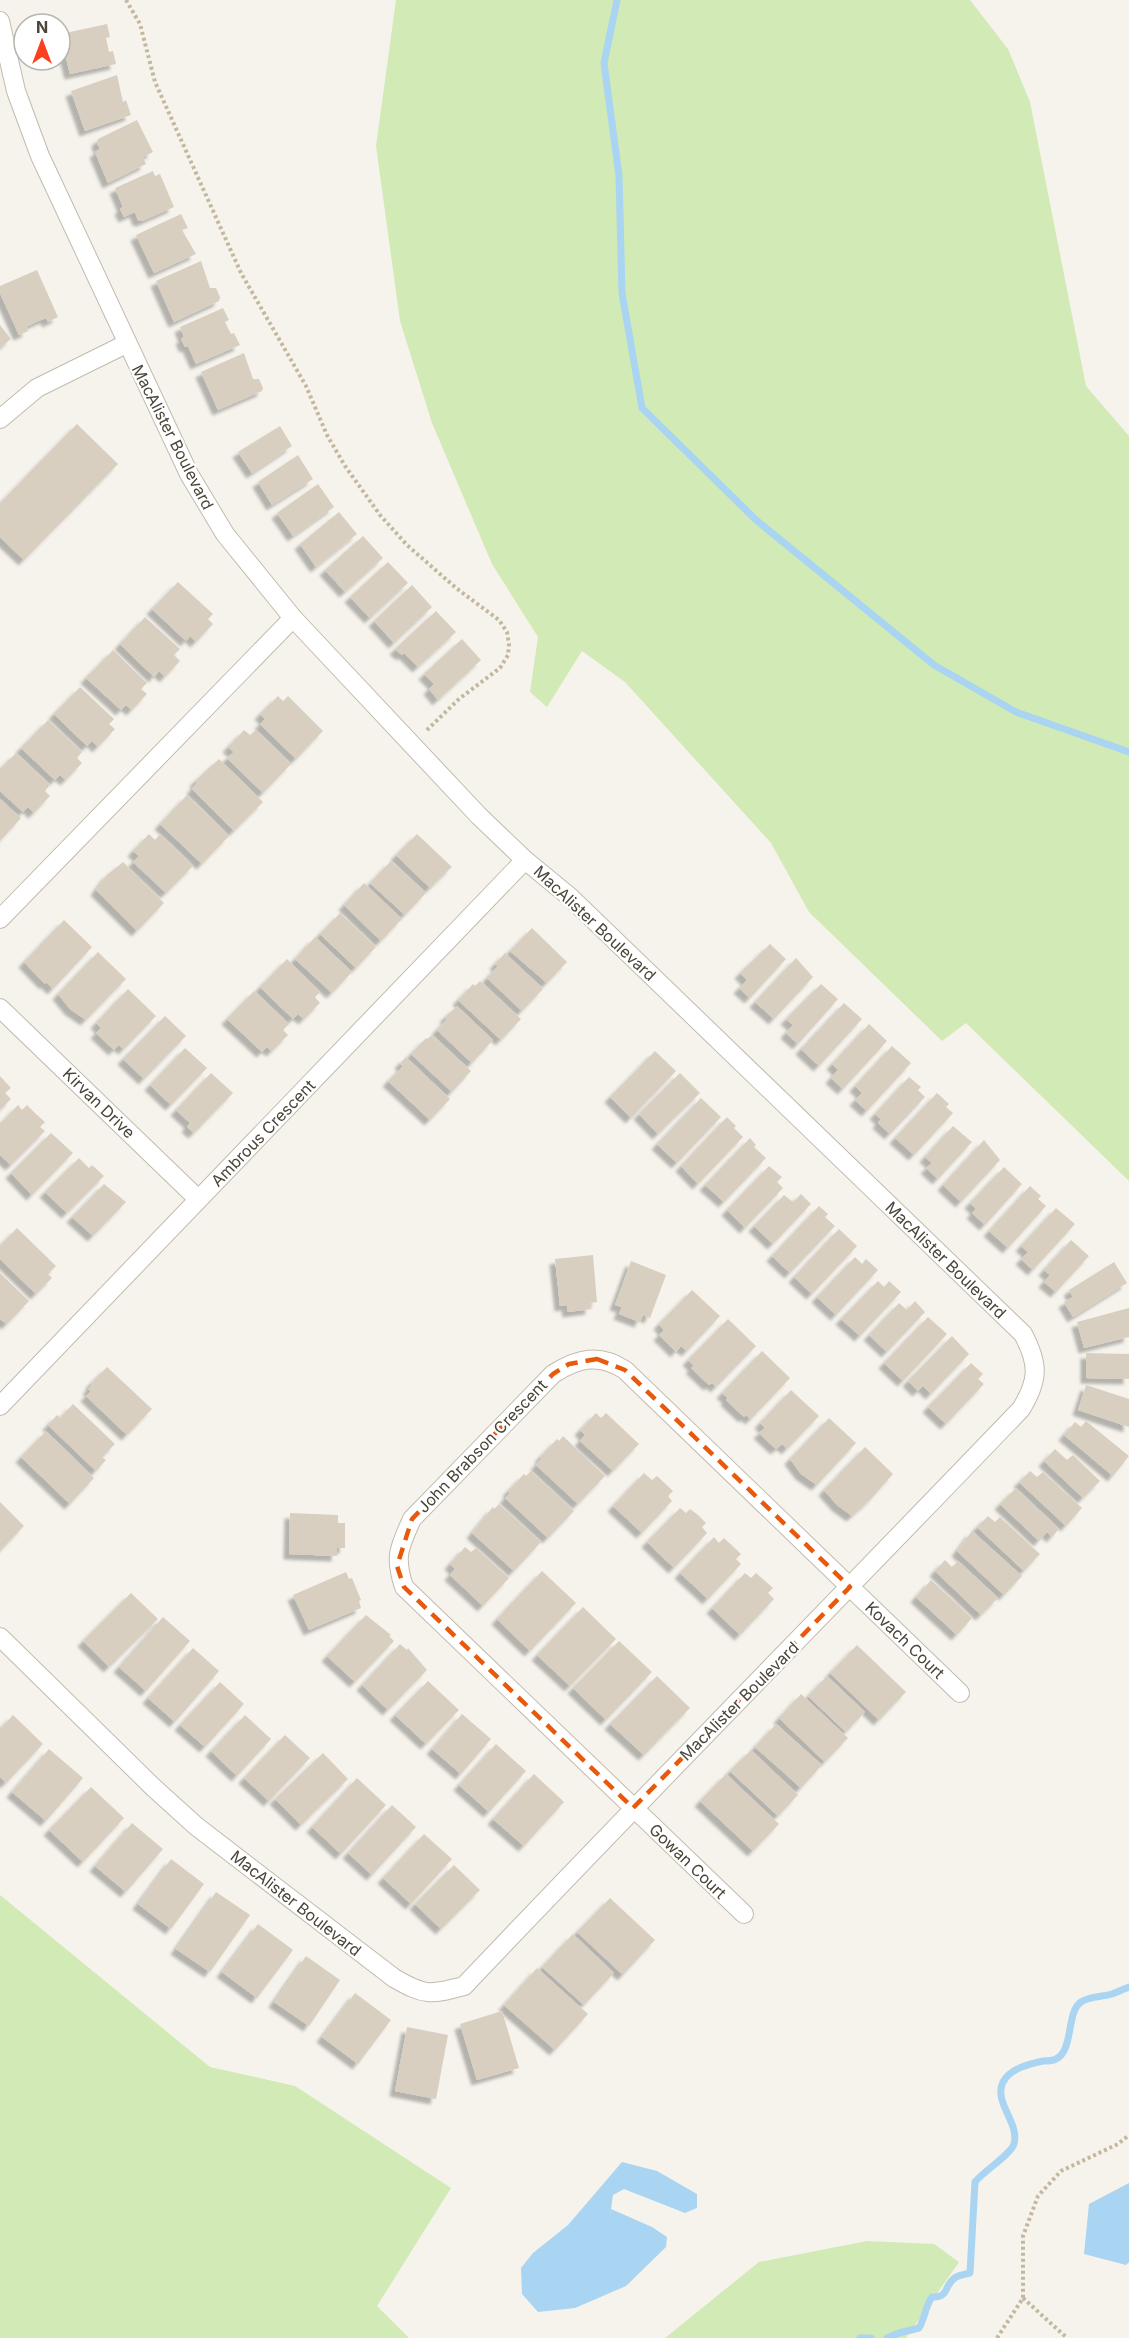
<svg xmlns="http://www.w3.org/2000/svg" width="1129" height="2338" viewBox="0 0 1129 2338" font-family="Inter,sans-serif">
<defs>
<filter id="shadow"><feDropShadow dx="-5.5" dy="5.5" stdDeviation="1.5" flood-color="#0004"/></filter>
</defs>
<rect width="100%" height="100%" fill="#f6f3ec"/>
<!-- green -->
<g fill="#d2eab5">
<path d="M396,0H970L1008,49L1030,102L1086,386L1129,436V1181L966,1023L942,1041L809,912L771,843L625,682L582,651L547,707L530,692L538,637L492,564L432,423L400,321L376,146Z"/>
<path d="M0,1895L210,2067L295,2086L451,2188L377,2306L409,2338H0Z"/>
<path d="M867,2241L934,2244L959,2262L906,2338H665L759,2262Z"/>
</g>
<!-- water -->
<g fill="#a9d4f2">
<path d="M622,2162L657,2171L697,2194V2208L685,2213L624,2189L613,2195L611,2209L652,2227L667,2237L666,2247L626,2286L575,2308L538,2312L522,2294L521,2268L533,2253L568,2225Z"/>
<path d="M1129,2183V2262L1126,2265L1084,2254L1089,2204Z"/>
</g>
<g fill="none" stroke-linecap="round" stroke-linejoin="round">
<!-- stream -->
<g stroke="#a9d4f2" stroke-width="7">
<path d="M617,0L604,63L619,176L622,293L642,408L756,520L934,665L1016,712L1129,752"/>
<path d="M860,2338H871"/>
<path d="M887,2338L899,2333L919,2328C925,2318 925,2307 932,2297C950,2298 943,2285 956,2277C960,2275 966,2274 970,2273L975,2182C984,2171 1011,2154 1014,2144C1020,2123 993,2102 1003,2082C1011,2068 1029,2064 1043,2061C1047,2061 1053,2061 1056,2059C1074,2050 1066,2012 1081,2002C1089,1996 1103,1997 1112,1994C1118,1992 1123,1989 1129,1987"/>
</g>
</g>
<!-- building -->
<g fill="#d8cfc1" filter="url(#shadow)">
<path d="M107,24L110,37L106,38L109,52L113,51L116,64L70,74L66,58L62,59L60,49H64L61,34Z"/>
<path d="M117,75L123,102L126,100L131,115L85,131L71,91Z"/>
<path d="M137,120L153,152L143,157L146,164L108,183L95,152L100,149L97,143L98,139Z"/>
<path d="M153,171L155,176L160,174L174,207L142,221L138,220L135,212L124,217L120,209L123,207L115,188Z"/>
<path d="M181,214L188,228L182,230L196,254L154,273L136,235Z"/>
<path d="M201,261L210,288H216L220,297L219,301L174,322L156,281Z"/>
<path d="M37,270L58,317L48,322L46,318L36,322L26,327L28,331L19,335L0,293V286Z"/>
<path d="M223,308L229,320L225,322L231,334L234,333L240,345L196,364L188,346L185,347L181,339L184,337L180,327Z"/>
<path d="M0,325L11,339L0,348Z"/>
<path d="M244,353L253,379H259L263,388L262,391L218,410L201,372Z"/>
<path d="M77,424L118,464L24,560L0,537V503Z"/>
<path d="M280,426L292,446L252,473L238,452Z"/>
<path d="M298,455L313,479L272,505L258,482Z"/>
<path d="M318,484L334,507L293,536L277,513Z"/>
<path d="M339,512L357,534L316,567L300,544Z"/>
<path d="M363,536L383,558L345,592L325,570Z"/>
<path d="M388,562L408,583L370,618L350,597Z"/>
<path d="M178,582L213,614L208,619L213,624L196,642L190,636L186,641L152,609Z"/>
<path d="M412,585L432,607L394,643L374,621Z"/>
<path d="M436,611L456,632L418,667L404,653L402,655L395,649Z"/>
<path d="M145,617L180,649L174,655L180,661L165,677L159,671L154,677L120,644Z"/>
<path d="M462,639L481,660L438,700L429,689L434,684L424,674Z"/>
<path d="M113,650L147,683L141,689L147,694L132,710L126,705L121,710L86,678Z"/>
<path d="M80,687L114,719L109,724L115,729L98,747L92,741L87,746L54,714Z"/>
<path d="M278,696L283,701L288,696L323,731L296,759L260,724L265,719L260,714Z"/>
<path d="M48,720L82,752L77,758L82,763L66,780L60,775L55,780L21,748Z"/>
<path d="M244,730L250,735L256,730L291,764L263,793L227,758L234,752L228,747Z"/>
<path d="M16,753L50,785L45,791L50,796L34,813L28,807L23,812L0,791V769Z"/>
<path d="M219,759L263,802L234,831L192,789L197,783L195,781Z"/>
<path d="M187,795L229,836L202,864L160,824Z"/>
<path d="M0,799L21,818L0,841Z"/>
<path d="M149,834L155,840L160,834L193,866L166,893L133,862L139,856L133,851Z"/>
<path d="M417,834L452,867L430,888L396,855Z"/>
<path d="M391,861L426,893L405,915L370,883Z"/>
<path d="M123,862L164,903L137,931L96,890L107,875Z"/>
<path d="M364,883L402,919L381,941L344,905Z"/>
<path d="M340,913L376,947L356,968L320,934Z"/>
<path d="M64,920L92,947L53,989L46,982L45,984L24,962Z"/>
<path d="M532,928L567,962L547,983L510,951Z"/>
<path d="M315,937L352,972L332,993L295,959Z"/>
<path d="M770,944L786,959L750,998L739,988L747,980L740,973Z"/>
<path d="M98,952L126,979L86,1020L70,1009L58,994Z"/>
<path d="M505,953L543,989L522,1011L487,978L498,966L495,964Z"/>
<path d="M796,958L813,977L774,1019L755,1002Z"/>
<path d="M287,959L320,992L315,997L320,1003L304,1019L298,1014L293,1019L260,987Z"/>
<path d="M480,981L521,1019L501,1040L458,1000L473,984L475,986Z"/>
<path d="M821,984L838,999L798,1044L786,1033L793,1025L786,1019Z"/>
<path d="M128,989L156,1016L124,1049L119,1045L114,1050L96,1033L101,1028L96,1023Z"/>
<path d="M254,991L289,1024L283,1030L288,1035L272,1051L267,1047L262,1052L227,1019Z"/>
<path d="M844,1003L862,1019L819,1066L801,1049Z"/>
<path d="M457,1006L493,1040L472,1063L437,1030L447,1019L445,1017Z"/>
<path d="M165,1016L186,1036L144,1079L123,1059Z"/>
<path d="M869,1024L887,1041L843,1089L831,1078L838,1070L832,1064Z"/>
<path d="M432,1035L471,1071L452,1092L411,1054L426,1038L427,1039Z"/>
<path d="M892,1046L911,1063L867,1111L855,1100L862,1093L855,1086Z"/>
<path d="M185,1048L207,1068L171,1105L150,1085Z"/>
<path d="M655,1051L676,1071L631,1118L610,1097Z"/>
<path d="M406,1057L450,1099L430,1120L388,1081L403,1066L400,1063Z"/>
<path d="M211,1073L233,1093L194,1133L187,1127L190,1123L176,1110Z"/>
<path d="M680,1073L700,1093L658,1134L639,1114Z"/>
<path d="M0,1076L11,1088L5,1093L11,1099L0,1110Z"/>
<path d="M909,1077L921,1087L918,1090L925,1097L890,1134L878,1123L881,1119L875,1114Z"/>
<path d="M937,1093L949,1104L946,1107L953,1113L914,1155L895,1138Z"/>
<path d="M701,1098L721,1117L677,1163L657,1144Z"/>
<path d="M18,1105L22,1110L27,1105L36,1114L45,1122L40,1127L45,1131L11,1165L0,1155V1124Z"/>
<path d="M727,1117L736,1126L734,1128L743,1137L698,1184L681,1166Z"/>
<path d="M953,1126L972,1142L938,1179L926,1168L932,1163L925,1157Z"/>
<path d="M51,1133L73,1153L32,1195L11,1173Z"/>
<path d="M750,1138L756,1145L754,1147L766,1158L724,1202L705,1185Z"/>
<path d="M984,1140L1000,1160L961,1202L943,1185Z"/>
<path d="M79,1158L89,1168L92,1165L104,1176L67,1213L45,1192Z"/>
<path d="M769,1166L782,1177L777,1182L783,1188L745,1228L727,1210Z"/>
<path d="M1004,1167L1022,1184L985,1225L972,1213L976,1209L970,1203Z"/>
<path d="M104,1184L126,1202L93,1236L72,1217Z"/>
<path d="M1030,1186L1041,1196L1038,1199L1046,1206L1008,1248L989,1231Z"/>
<path d="M801,1194L811,1204L773,1244L754,1226L784,1195L793,1202Z"/>
<path d="M819,1206L828,1214L825,1217L835,1226L790,1273L772,1256Z"/>
<path d="M1056,1208L1075,1224L1033,1270L1021,1259L1028,1252L1021,1246Z"/>
<path d="M17,1228L56,1266L48,1274L52,1278L36,1294L0,1259V1246Z"/>
<path d="M839,1229L857,1246L812,1294L794,1277Z"/>
<path d="M1071,1240L1089,1256L1056,1292L1044,1282L1050,1275L1044,1270Z"/>
<path d="M593,1255L597,1302L590,1303L591,1309L568,1312L567,1305L560,1306L555,1259Z"/>
<path d="M855,1257L862,1264L866,1259L878,1270L836,1315L817,1297Z"/>
<path d="M631,1261L666,1275L650,1318L643,1315L640,1322L619,1314L622,1307L615,1305Z"/>
<path d="M1114,1262L1127,1283L1073,1317L1064,1302L1073,1297L1069,1290Z"/>
<path d="M0,1273L29,1301L7,1324L0,1319Z"/>
<path d="M878,1281L884,1287L889,1281L901,1292L860,1336L841,1319Z"/>
<path d="M692,1290L720,1316L687,1351L681,1346L676,1352L659,1335L664,1330L659,1324Z"/>
<path d="M915,1301L925,1312L887,1352L869,1335L899,1303L907,1310Z"/>
<path d="M1129,1308V1337L1084,1348L1077,1322Z"/>
<path d="M928,1317L947,1334L903,1381L884,1363Z"/>
<path d="M728,1319L756,1346L716,1387L712,1383L709,1385L691,1368L694,1366L688,1360Z"/>
<path d="M952,1336L969,1354L931,1394L923,1386L918,1391L908,1381Z"/>
<path d="M762,1351L790,1378L751,1419L746,1415L744,1417L726,1400L728,1398L722,1393Z"/>
<path d="M1086,1353L1129,1354V1379L1086,1378Z"/>
<path d="M971,1363L983,1374L978,1379L984,1384L946,1424L928,1407Z"/>
<path d="M107,1367L152,1409L127,1435L86,1396L91,1391L88,1389L92,1385L91,1383Z"/>
<path d="M1086,1385L1129,1399V1427L1078,1410Z"/>
<path d="M791,1390L819,1416L787,1449L782,1444L776,1449L759,1433L765,1428L760,1423Z"/>
<path d="M73,1404L115,1444L102,1457L106,1460L96,1471L48,1425L57,1415L60,1418Z"/>
<path d="M596,1413L601,1418L606,1413L639,1444L613,1471L580,1441L585,1435L580,1430Z"/>
<path d="M829,1418L856,1443L817,1485L801,1474L790,1459Z"/>
<path d="M1086,1421L1129,1456L1113,1476L1064,1435L1075,1422L1081,1427Z"/>
<path d="M46,1431L94,1478L70,1504L21,1457Z"/>
<path d="M563,1436L605,1476L578,1504L536,1465L542,1458L540,1457L557,1439L559,1441Z"/>
<path d="M865,1447L893,1474L870,1500L852,1516L837,1505L824,1490Z"/>
<path d="M1055,1449L1067,1460L1073,1455L1100,1481L1083,1498L1044,1461Z"/>
<path d="M531,1471L574,1511L548,1538L505,1498L510,1493L508,1491L524,1474L526,1476Z"/>
<path d="M1030,1471L1037,1477L1043,1472L1082,1508L1066,1526L1019,1482Z"/>
<path d="M644,1473L652,1480L657,1476L673,1491L668,1496L672,1501L642,1533L613,1506Z"/>
<path d="M1016,1488L1059,1529L1052,1537L1047,1532L1039,1541L1000,1504Z"/>
<path d="M0,1502L24,1526L0,1551Z"/>
<path d="M499,1504L541,1542L514,1571L472,1533L493,1507L494,1509Z"/>
<path d="M680,1508L686,1513L690,1509L698,1515L706,1523L702,1527L707,1533L674,1568L647,1542Z"/>
<path d="M290,1513L338,1515V1523H345V1548H337V1556L289,1554Z"/>
<path d="M988,1516L995,1522L1000,1517L1040,1554L1024,1571L977,1527Z"/>
<path d="M972,1531L1022,1576L1004,1595L957,1551Z"/>
<path d="M714,1537L719,1543L724,1538L741,1554L736,1559L741,1564L708,1599L680,1573Z"/>
<path d="M465,1547L471,1552L476,1548L509,1578L483,1606L450,1575L455,1569L450,1564Z"/>
<path d="M945,1560L952,1567L958,1561L998,1598L981,1615L935,1571Z"/>
<path d="M542,1571L576,1603L530,1651L497,1619Z"/>
<path d="M346,1572L349,1579L352,1578L361,1600L359,1601L361,1608L309,1630L293,1595Z"/>
<path d="M745,1573L751,1578L756,1573L764,1580L773,1588L768,1593L774,1599L740,1635L712,1608Z"/>
<path d="M931,1580L972,1618L957,1635L916,1597Z"/>
<path d="M131,1593L158,1619L109,1667L83,1641Z"/>
<path d="M583,1607L616,1639L570,1686L537,1655Z"/>
<path d="M366,1615L391,1635L389,1636L394,1641L355,1682L327,1656Z"/>
<path d="M163,1617L190,1641L146,1691L119,1667Z"/>
<path d="M619,1641L652,1672L606,1720L573,1688Z"/>
<path d="M400,1644L407,1650L408,1648L427,1670L388,1710L362,1685Z"/>
<path d="M857,1645L906,1692L879,1720L830,1673Z"/>
<path d="M193,1648L219,1671L175,1722L148,1698Z"/>
<path d="M657,1676L690,1708L644,1755L610,1724Z"/>
<path d="M827,1676L865,1712L846,1732L808,1696Z"/>
<path d="M428,1681L459,1710L426,1744L395,1715Z"/>
<path d="M220,1682L244,1704L205,1747L180,1725Z"/>
<path d="M801,1694L848,1738L825,1762L779,1718Z"/>
<path d="M462,1714L491,1739L461,1774L432,1749Z"/>
<path d="M13,1715L43,1744L6,1783L0,1777V1729Z"/>
<path d="M245,1715L271,1739L237,1776L211,1751Z"/>
<path d="M776,1724L822,1765L801,1788L755,1747Z"/>
<path d="M285,1735L310,1758L269,1801L244,1778Z"/>
<path d="M496,1744L526,1771L489,1812L459,1785Z"/>
<path d="M49,1749L83,1778L46,1821L12,1792Z"/>
<path d="M751,1750L798,1795L778,1816L730,1771Z"/>
<path d="M323,1753L348,1779L301,1825L275,1799Z"/>
<path d="M534,1774L564,1802L524,1846L493,1819Z"/>
<path d="M726,1774L779,1824L753,1851L700,1801Z"/>
<path d="M357,1778L386,1805L341,1854L312,1827Z"/>
<path d="M91,1787L124,1818L83,1862L49,1830Z"/>
<path d="M392,1805L416,1827L372,1875L348,1853Z"/>
<path d="M132,1823L163,1849L126,1892L95,1866Z"/>
<path d="M424,1834L452,1859L411,1904L383,1878Z"/>
<path d="M171,1859L204,1884L171,1929L138,1904Z"/>
<path d="M454,1865L480,1890L441,1929L415,1904Z"/>
<path d="M216,1892L250,1915L210,1972L176,1949Z"/>
<path d="M610,1898L655,1940L623,1975L577,1932Z"/>
<path d="M258,1924L293,1950L257,1998L222,1972Z"/>
<path d="M573,1934L614,1973L584,2005L542,1967Z"/>
<path d="M306,1956L340,1980L309,2026L274,2002Z"/>
<path d="M537,1968L588,2014L555,2050L504,2005Z"/>
<path d="M355,1993L391,2020L358,2064L322,2037Z"/>
<path d="M502,2011L519,2068L477,2080L460,2024Z"/>
<path d="M407,2027L448,2035L436,2099L395,2091Z"/>
</g>
<g fill="none" stroke-linecap="round" stroke-linejoin="round">
<defs>
<g id="minor">
<path d="M0,21L16,91L40,156L189,474L225,534L293,618L479,816L525,860L570,897L1023,1334C1039,1364 1039,1380 1021,1409C836,1602 648,1792 464,1986C430,1995 425,1996 394,1978L196,1826L154,1788L0,1637"/>
<path d="M0,419L37,388L126,344"/>
<path d="M0,919L293,618"/>
<path d="M0,1008L198,1199"/>
<path d="M0,1406L525,860"/>
<path d="M744,1914L404,1587C394,1556 399,1548 412,1519L553,1374C578,1358 599,1353 625,1370L960,1693"/>
</g>
</defs>
<!-- minor casing -->
<use href="#minor" stroke="#c2bbae" stroke-width="20"/>
<!-- path -->
<g stroke="#c4b79f" stroke-width="4" stroke-dasharray="3 3" stroke-linecap="butt">
<path d="M126,0L140,24L155,82L241,273L306,386L327,435L345,466L380,515L407,545L456,588L499,620L507,632L509,645L508,655L500,668L459,699L425,732"/>
<path d="M1023,2298L1067,2338"/>
<path d="M997,2338L1023,2298V2236L1038,2196L1061,2171L1118,2144L1129,2135"/>
</g>
<!-- minor -->
<use href="#minor" stroke="#fff" stroke-width="18"/>
</g>
<!-- marked area -->
<path fill="none" stroke="#e8590c" stroke-width="4.5" stroke-dasharray="12 8" stroke-linejoin="round" d="M597,1359L625,1370L850,1587L633,1808L404,1587L397,1566L412,1519L553,1374L569,1364Z"/>
<g text-anchor="middle" stroke-width="4.5" stroke-linejoin="round" paint-order="stroke">
<!-- street labels -->
<g font-size="16" fill="#4b4439" stroke="#fff">
<text transform="translate(173 437) rotate(63)" y="6">MacAlister Boulevard</text>
<text transform="translate(595 923) rotate(43)" y="6">MacAlister Boulevard</text>
<text transform="translate(99 1103) rotate(44)" y="6">Kirvan Drive</text>
<text transform="translate(263 1133) rotate(-46)" y="6">Ambrous Crescent</text>
<text transform="translate(946 1260) rotate(44)" y="6">MacAlister Boulevard</text>
<text transform="translate(482 1446) rotate(-46)" y="6">John Brabson Crescent</text>
<text transform="translate(905 1640) rotate(44)" y="6">Kovach Court</text>
<text transform="translate(739 1701) rotate(-45)" y="6">MacAlister Boulevard</text>
<text transform="translate(688 1861) rotate(44)" y="6">Gowan Court</text>
<text transform="translate(296 1903) rotate(38)" y="6">MacAlister Boulevard</text>
</g>
</g>
<!-- north arrow -->
<g transform="translate(42 42)"><circle r="28" fill="#ffffff" stroke="#b7b4b0" stroke-width="1.5"/>
<path d="M0-4.5L10 22L0 15L-10 22Z" fill="#fc3f1d"/>
<text y="-9" font-size="16" font-weight="bold" text-anchor="middle" fill="#4b4439">N</text>
</g>
</svg>
